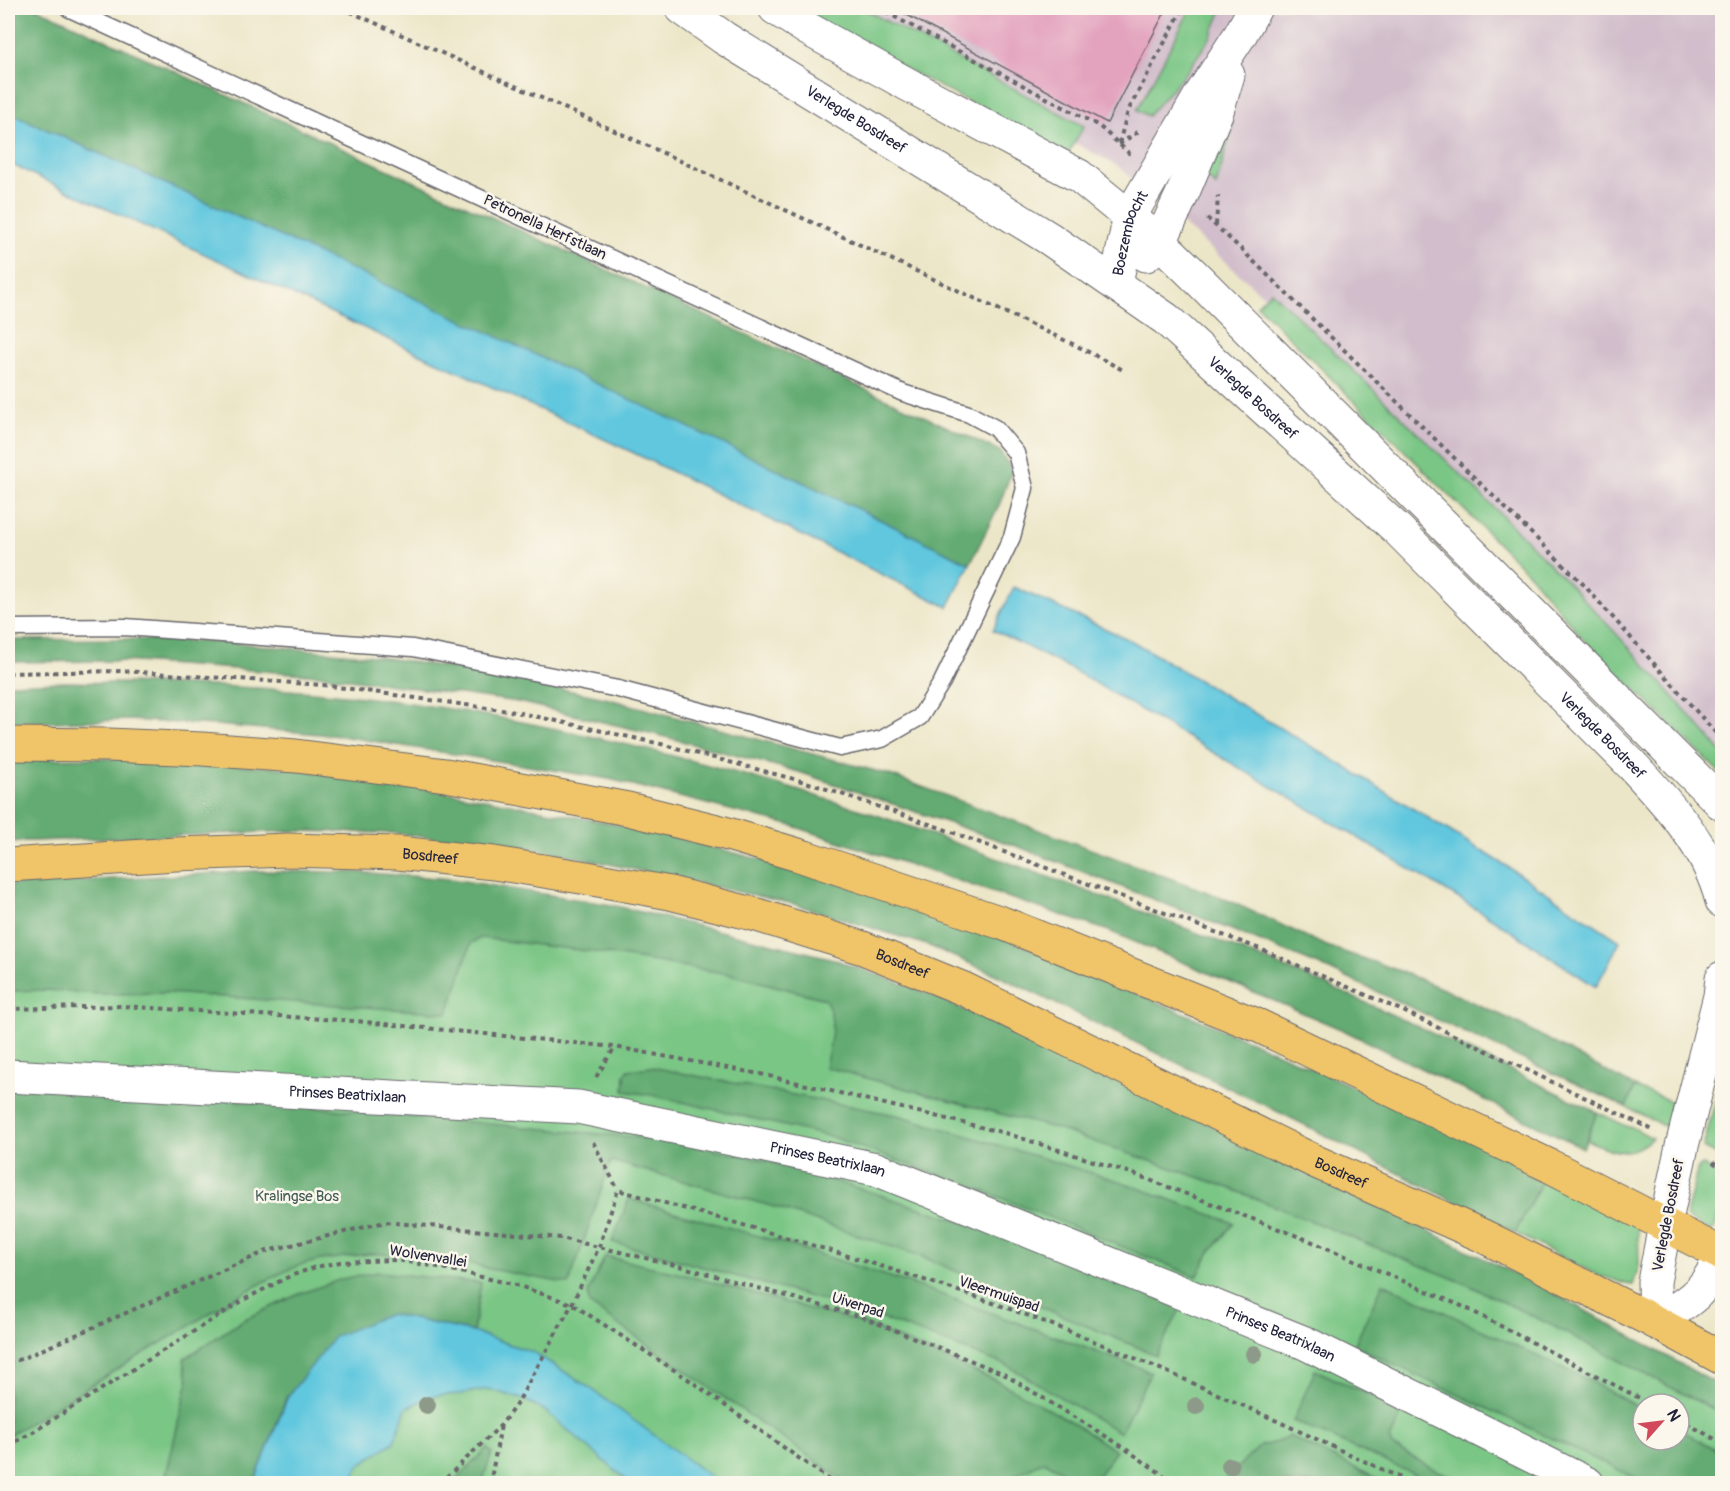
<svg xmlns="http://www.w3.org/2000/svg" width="1730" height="1491" viewBox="0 0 1730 1491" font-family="Pangolin,sans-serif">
<rect width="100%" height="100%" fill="#fbf7ec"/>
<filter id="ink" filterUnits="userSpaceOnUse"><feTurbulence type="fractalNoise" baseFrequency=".0167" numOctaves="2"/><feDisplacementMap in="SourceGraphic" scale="12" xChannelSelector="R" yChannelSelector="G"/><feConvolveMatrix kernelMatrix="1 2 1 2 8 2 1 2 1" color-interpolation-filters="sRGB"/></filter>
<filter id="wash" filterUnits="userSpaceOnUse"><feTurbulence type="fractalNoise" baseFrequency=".008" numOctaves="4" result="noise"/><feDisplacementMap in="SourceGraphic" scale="24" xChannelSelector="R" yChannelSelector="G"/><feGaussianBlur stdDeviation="1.35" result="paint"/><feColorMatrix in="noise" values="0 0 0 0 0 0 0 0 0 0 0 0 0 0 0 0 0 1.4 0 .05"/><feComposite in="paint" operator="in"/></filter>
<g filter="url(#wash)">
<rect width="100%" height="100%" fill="#ece6c8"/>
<!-- industrial -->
<path fill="#d1bdcb" d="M827,8H1722V767L1288,318L1119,167Z"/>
<!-- green -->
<g fill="#7ac685" stroke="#4e7460" stroke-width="1.5" fill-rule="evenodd">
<path d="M790,8H862L1084,126L1068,154Z"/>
<path d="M1191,8H1223L1210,38L1188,70L1148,116L1137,110Z"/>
<path d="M1230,118L1233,123L1216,186L1203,174Z"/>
<path d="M1271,291C1426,441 1584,588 1722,753V775L1584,640L1531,576L1257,305Z"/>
<path d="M8,920L610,926L825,999L827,1002L1152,1129L1722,1400V1484H8ZM1643,1404H1679V1440H1643Z"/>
<path d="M1722,1076V1158L1703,1148Z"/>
<path d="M1635,1087L1673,1102L1666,1127L1626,1107Z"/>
<path d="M1597,1112L1628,1127L1630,1126L1652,1138C1630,1159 1612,1152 1587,1140Z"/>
<path d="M1703,1165L1722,1177V1203L1715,1228L1711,1231L1688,1219L1686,1215L1698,1167Z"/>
<path d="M1546,1173L1638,1226L1639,1266L1633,1285C1621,1285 1611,1276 1601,1277L1515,1233Z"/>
</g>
<!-- forest -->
<g fill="#63ab72" stroke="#426656" stroke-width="1.5">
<path d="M8,8H37L1000,451L1012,470L1000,503L970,564C652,407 330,259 8,112Z"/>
<path d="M127,639L224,642L374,656L486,673L605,698L887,774L1221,897L1329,947L1400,971L1448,991L1512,1020L1635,1087L1626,1107L1321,966L1199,917L1019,847L799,772L658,735L518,702L320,675L122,661L8,662V640Z"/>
<path d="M63,682C179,684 295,686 410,703C556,724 702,760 842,804C899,821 954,843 1010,863C1112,900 1212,937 1312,979C1408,1020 1503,1067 1597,1112L1583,1148L1343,1030L1109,931L793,826L609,779L341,736L216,725L128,720L8,723V684Z"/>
<path d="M100,758L289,768L458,794L645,830L770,862L969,923L1262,1046L1546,1173L1515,1233L1307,1126L999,976L927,945L794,904L549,851L392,833L295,831L8,842V759Z"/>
<path d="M254,871L354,872L451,879L612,905L830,958L917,989L1059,1052L1291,1163L1552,1292L1722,1387V1414L1553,1326L1464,1283L1224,1186L1057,1129L825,1067C830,1042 838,1022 825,999L730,974L595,952L481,938L471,943L448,1013L167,993L100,994L47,990L8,991V885Z"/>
<path d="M651,1067L901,1116L1122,1182L1234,1223L1210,1252L1197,1277L994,1195L832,1137L652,1095L624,1091L625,1074L628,1070Z"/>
<path d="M8,1085L221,1099L664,1140L760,1159L874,1193L1011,1238L1181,1308L1156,1355L920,1256L771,1206L611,1161L569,1284L490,1269L446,1257L404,1254H369L321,1260L300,1265L279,1274L236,1297L8,1436Z"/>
<path d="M629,1199L790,1245L918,1286L1151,1372L1120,1433L1008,1366L862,1311L612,1242Z"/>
<path d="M605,1256L681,1274L862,1323L999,1382L1068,1420L1116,1451L1098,1476C1073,1481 1065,1473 1044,1461L999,1483H847L589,1304L588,1293Z"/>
<path d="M378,1272L481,1283L473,1332L390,1314L287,1396L254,1483L164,1484L188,1380L184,1359L243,1320L299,1294L342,1279Z"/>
<path d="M1383,1283L1590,1381L1643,1410V1440H1679V1429L1722,1453V1483H1646L1354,1346Z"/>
<path d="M1315,1370L1403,1410L1390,1440L1392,1446L1432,1468L1466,1483H1434L1293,1421Z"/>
<path d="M1289,1436L1386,1483H1221L1260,1446L1277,1442Z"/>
<path d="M487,1448L492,1453L482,1483H453Z"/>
</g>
<!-- water -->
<g fill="#61c7de" stroke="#42748c" stroke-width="1.5">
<path d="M8,112C330,258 653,407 970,564L948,607L634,453L8,163Z"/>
<path d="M1014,587L1132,641L1314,748L1505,865L1620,941L1596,987L1491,918L1350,833L1073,670L993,630Z"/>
<path d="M390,1314L473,1332L535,1353L590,1388L719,1483H630L544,1410L525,1400L488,1389L461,1394L431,1396L406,1408L394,1442L359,1465L351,1483H254L288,1396L335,1336Z"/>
</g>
<g id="blocks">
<!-- building -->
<path fill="#e3a3be" d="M894,8H1167L1107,123Z"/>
</g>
</g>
<g filter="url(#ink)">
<use href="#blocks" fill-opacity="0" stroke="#69676c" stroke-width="1.5"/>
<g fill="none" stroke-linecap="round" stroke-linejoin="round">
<defs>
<path id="lane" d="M8,628L125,627L413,648L618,689L840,748L882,739L920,717L942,682L1012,537L1025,488L1016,453L995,428L969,414L903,393L68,8"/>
<g id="street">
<path id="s1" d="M682,8L724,38L1050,239L1166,319L1397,529L1632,765C1669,805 1708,846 1722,901"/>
<path d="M775,8L808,29L907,84L1079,176L1160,242L1202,283L1722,804"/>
<path d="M1146,255L1160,242L1181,197L1217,111L1228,75"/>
<path id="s2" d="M1116,283L1130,216L1200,96L1240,35L1255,8"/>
<path d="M1722,978L1720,996L1682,1146L1665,1225L1654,1282L1655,1322C1690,1302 1707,1291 1722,1253"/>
<path id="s3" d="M8,1076L578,1107L876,1169L1305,1343L1588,1484"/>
</g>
<g id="highway">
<path d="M8,744L108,745L202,749L296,756L446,775L628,809L721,832L805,857L1002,923L1259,1026L1550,1166L1722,1254"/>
<path id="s4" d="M8,865L176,854L288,850L398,853L494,863L587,878L670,893L757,915L863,948L964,989L1314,1161L1481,1235L1655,1322L1722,1358"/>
</g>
</defs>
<!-- lane casing -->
<use href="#lane" stroke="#69676c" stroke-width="19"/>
<!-- street casing -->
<use href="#street" stroke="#69676c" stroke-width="35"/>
<!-- highway casing -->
<use href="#highway" stroke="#69676c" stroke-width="35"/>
<!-- path -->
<g stroke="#69676c" stroke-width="4" stroke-dasharray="4.5 4.5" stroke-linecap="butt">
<path d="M342,8L646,145L1077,346L1123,370"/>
<path d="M878,8L1099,126L1130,154"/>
<path d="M1119,143L1128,111L1183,8"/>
<path d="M1119,144L1138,132"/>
<path d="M1207,218L1239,247L1583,584L1722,740"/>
<path d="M1216,225L1218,196"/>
<path d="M8,673L124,671L323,685L516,712L661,744L809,783L941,828L1260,949L1403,1011L1653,1130"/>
<path d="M8,1009L121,1006L355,1021L615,1047L765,1075L1005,1133L1131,1173L1308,1240L1466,1308L1651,1404"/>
<path d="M596,1077L615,1047"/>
<path d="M593,1142L618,1190"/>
<path d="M1713,1162L1722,1168"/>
<path d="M8,1363L21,1359L267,1251L385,1222L561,1238L683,1267L862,1317L1002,1373L1117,1443L1176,1484"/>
<path d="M1679,1419L1722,1443"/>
<path d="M8,1446L33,1432L247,1298L290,1276L316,1267L340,1262L396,1260L438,1267L516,1285L572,1304L688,1379L835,1484"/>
<path d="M440,1484L501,1425L518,1402L572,1304L599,1247L618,1190C745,1225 872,1261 996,1304C1140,1355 1276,1421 1414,1484"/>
<path d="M490,1484L501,1425"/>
</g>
<!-- lane -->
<use href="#lane" stroke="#fff" stroke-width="16"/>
<!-- street -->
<use href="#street" stroke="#fff" stroke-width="33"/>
<!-- highway -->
<use href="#highway" stroke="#f0c469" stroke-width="33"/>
</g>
<!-- trees -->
<g fill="#8e9a89">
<circle cx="1254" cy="1354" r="9"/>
<circle cx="427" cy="1405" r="9"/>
<circle cx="1196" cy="1406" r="9"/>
<circle cx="1230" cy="1466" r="9"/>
</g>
</g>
<g text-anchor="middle" stroke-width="5" stroke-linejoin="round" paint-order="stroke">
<!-- street labels -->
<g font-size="15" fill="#22223b" stroke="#fbf7ec">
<text dy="5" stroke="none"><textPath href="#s1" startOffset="207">Verlegde Bosdreef</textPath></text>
<text transform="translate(545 227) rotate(25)" y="5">Petronella Herfstlaan</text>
<text dy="5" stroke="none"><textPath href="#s2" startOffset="52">Boezembocht</textPath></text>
<text dy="5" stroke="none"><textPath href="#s1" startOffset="693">Verlegde Bosdreef</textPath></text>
<text dy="5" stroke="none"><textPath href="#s1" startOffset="1179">Verlegde Bosdreef</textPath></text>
<text dy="5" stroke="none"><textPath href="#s4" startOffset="423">Bosdreef</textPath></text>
<text dy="5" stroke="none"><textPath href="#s4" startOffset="909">Bosdreef</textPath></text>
<text dy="5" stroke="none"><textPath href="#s3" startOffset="340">Prinses Beatrixlaan</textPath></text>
<text dy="5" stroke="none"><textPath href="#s3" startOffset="826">Prinses Beatrixlaan</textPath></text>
<text dy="5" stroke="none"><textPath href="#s4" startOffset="1395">Bosdreef</textPath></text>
<text transform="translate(1668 1215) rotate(-79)" y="5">Verlegde Bosdreef</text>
<text transform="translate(428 1256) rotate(9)" y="5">Wolvenvallei</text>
<text transform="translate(999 1294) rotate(19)" y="5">Vleermuispad</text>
<text transform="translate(858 1305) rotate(18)" y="5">Uiverpad</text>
<text dy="5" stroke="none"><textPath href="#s3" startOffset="1312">Prinses Beatrixlaan</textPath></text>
</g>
<!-- park labels -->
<g font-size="15" fill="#415b55" stroke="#fbf7ec">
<text x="297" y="1201">Kralingse Bos</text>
</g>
</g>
<!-- margin -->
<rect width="1730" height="1491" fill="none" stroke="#fbf7ec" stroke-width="30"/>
<!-- north arrow -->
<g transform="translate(1661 1422) rotate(62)"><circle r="28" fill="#fbf7ec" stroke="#a4a2a5" stroke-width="1.5"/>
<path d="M0-4.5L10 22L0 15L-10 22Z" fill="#d1495b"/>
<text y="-9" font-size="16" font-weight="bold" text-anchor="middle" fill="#22223b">N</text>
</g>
</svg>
